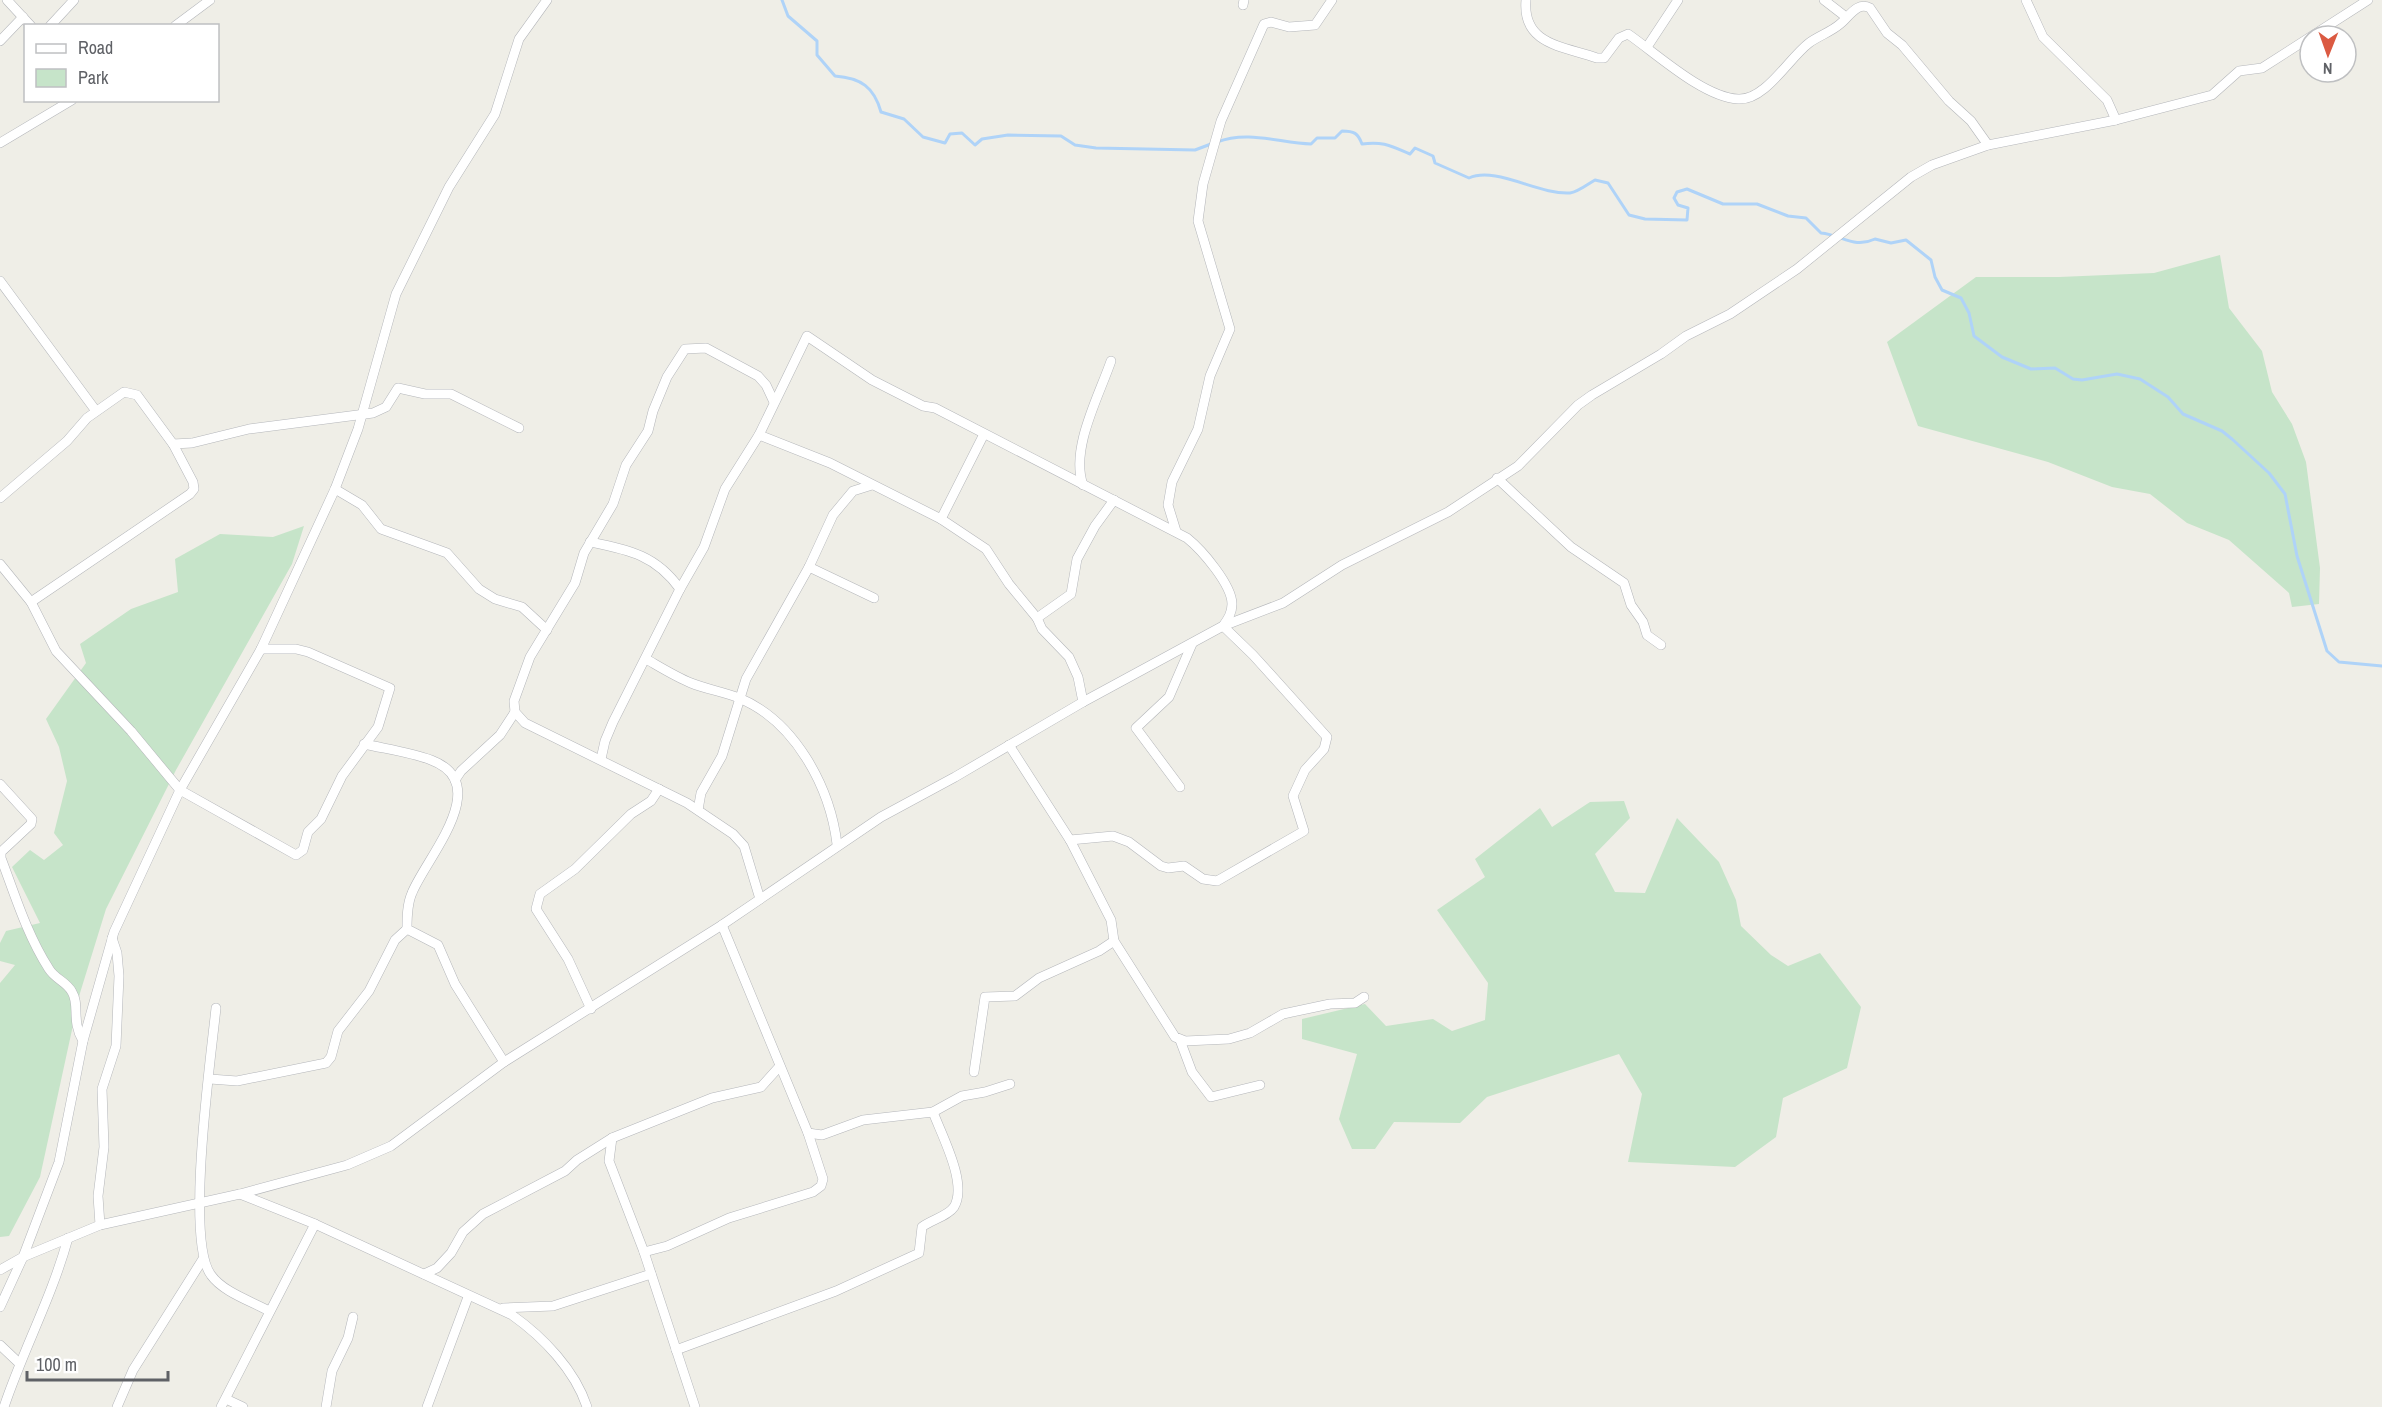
<svg xmlns="http://www.w3.org/2000/svg" width="2382" height="1407" viewBox="0 0 2382 1407" font-family="'Archivo Narrow',sans-serif">
<rect width="100%" height="100%" fill="#efeee7"/>
<!-- green -->
<g fill="#c6e4c9">
<path d="M2220,255L2229,308L2262,351L2272,392L2292,424L2306,462L2320,568L2319,604L2292,607L2289,593L2229,540L2187,523L2150,494L2112,487L2048,462L1918,426L1887,342L1976,277H2059L2154,273Z"/>
<path d="M304,526L292,564L176,770L106,909L80,993L40,1177L9,1236L0,1237V983L15,965L0,961V943L6,931L40,923L12,867L30,850L44,860L63,845L54,833L67,781L59,747L46,719L86,663L80,644L131,609L178,592L175,559L220,534L273,537Z"/>
<path d="M1624,801L1630,818L1595,854L1615,892L1645,893L1677,818L1719,862L1736,900L1741,926L1771,955L1788,966L1820,953L1861,1007L1847,1068L1783,1098L1776,1137L1735,1167L1628,1162L1642,1094L1619,1054L1487,1097L1460,1123L1394,1122L1375,1149H1352L1339,1119L1357,1054L1302,1039V1019L1365,1004L1386,1026L1433,1019L1452,1031L1485,1020L1488,983L1437,910L1485,877L1475,859L1540,808L1552,827L1590,802Z"/>
</g>
<g fill="none" stroke-linecap="round" stroke-linejoin="round">
<!-- stream -->
<g stroke="#afd3f8" stroke-width="3">
<path d="M782,0L788,16L817,41V55L835,76C861,78 874,87 881,112L904,119L923,137L945,143L950,134L962,133L975,145L982,139L1008,135L1061,136L1075,145L1096,148L1195,150L1211,144"/>
<path d="M1217,142C1248,130 1280,143 1311,144L1317,138H1335L1342,131C1354,131 1358,133 1362,144C1383,141 1391,146 1410,154L1415,148L1433,156L1435,163L1469,178C1496,166 1539,195 1570,193C1578,192 1588,184 1595,180L1608,183L1629,215L1645,219L1687,220L1688,208L1678,205L1674,198L1677,192L1687,189L1723,204H1757L1788,216L1806,218L1821,233C1842,235 1854,249 1875,239L1891,243L1906,240L1931,260L1935,277L1942,290L1961,298L1969,313L1974,336L2002,357L2031,369L2055,368L2073,379L2082,380L2117,374L2140,379L2168,397L2183,414L2222,431L2232,439L2269,473L2285,494L2297,556L2327,651L2339,662L2382,666"/>
</g>
<defs>
<g id="street">
<path d="M7,0L31,26"/>
<path d="M1526,0C1522,45 1563,46 1597,58H1604L1619,38L1628,34C1657,54 1703,97 1738,99C1765,101 1789,58 1809,43C1818,36 1831,32 1840,24C1849,17 1857,1 1870,8L1887,33L1902,45L1949,101L1971,121L1988,145"/>
<path d="M1824,0L1846,17"/>
<path d="M2026,0L2043,37L2107,100L2116,120"/>
<path d="M1243,5L1244,0"/>
<path d="M50,26L74,0"/>
<path d="M175,26L210,0"/>
<path d="M0,41L23,17"/>
<path d="M1647,47L1678,0"/>
<path d="M0,143L72,100"/>
<path d="M0,281L96,411"/>
<path d="M759,435L830,463L941,519L986,549L1009,584L1037,618L1042,629L1069,657L1078,677L1083,702"/>
<path d="M173,444L192,443L249,429L373,413L386,407L398,388L425,394H451L519,428"/>
<path d="M1497,478L1571,547L1624,583L1631,605L1643,622L1647,635L1661,645"/>
<path d="M1083,485C1070,449 1099,396 1111,361"/>
<path d="M335,489L362,505L381,529L447,553L479,589L495,599L522,607L547,630"/>
<path d="M0,498L67,441L87,418L124,392L137,395L173,444L193,482L194,489L190,494L31,602"/>
<path d="M941,519L984,434"/>
<path d="M1176,531L1168,505L1172,482L1198,429L1210,376L1230,329L1198,221L1203,184L1221,121L1264,24L1271,22L1289,27L1315,25L1332,0"/>
<path d="M590,542C629,550 656,555 680,589"/>
<path d="M0,564L31,602L56,651L131,731L180,790L296,855L303,850L308,832L321,819L342,776L378,727L390,688L308,652L296,649H261"/>
<path d="M809,567L874,598"/>
<path d="M1037,618L1071,594L1077,559L1095,526L1114,500"/>
<path d="M646,659C660,667 676,677 691,683C706,689 724,692 739,698C795,721 830,787 837,844"/>
<path d="M364,744C386,749 410,752 431,760C495,784 426,858 412,893C407,904 407,918 407,929L438,945L455,984L504,1062"/>
<path d="M1009,745L1070,840L1111,920L1114,941L1175,1037L1185,1041L1229,1039L1250,1033L1283,1014L1330,1004L1355,1003L1364,997"/>
<path d="M601,759L605,741L613,722L680,589L704,547L725,489L759,435L807,336L872,380L923,406L935,408L1187,538C1202,550 1232,585 1232,604C1232,613 1228,619 1223,626L1253,655L1327,737L1324,749L1305,770L1293,796L1304,831L1217,881L1203,879L1184,866L1168,868L1161,866L1129,842L1113,836L1070,840"/>
<path d="M455,780L461,771L500,735L515,712"/>
<path d="M0,784L32,819L31,824L1,852V858C15,895 27,935 49,969C55,979 67,982 72,992C80,1005 71,1021 83,1041"/>
<path d="M1180,787L1136,728L1169,697L1192,644"/>
<path d="M698,810L701,793L722,756L746,679L809,567L833,515L853,491L872,485"/>
<path d="M760,899L744,846L733,834L687,803L525,723L515,712L514,701L530,657L575,583L584,553L613,504L626,465L648,431L653,411L667,377L685,349L706,348L758,376L766,385L774,402"/>
<path d="M216,1008C211,1057 185,1241 211,1275C223,1292 251,1301 269,1311"/>
<path d="M591,1009L568,959L536,909L540,894L575,869L631,814L651,801L659,789"/>
<path d="M1180,1040L1192,1072L1211,1097L1260,1085"/>
<path d="M974,1072L985,997L1015,996L1039,978L1099,951L1114,941"/>
<path d="M210,1079L237,1081L326,1063L331,1057L338,1031L369,991L395,940L407,929"/>
<path d="M808,1133L822,1135L863,1120L933,1112L962,1096L985,1092L1010,1084"/>
<path d="M612,1138L609,1161L644,1252L695,1407"/>
<path d="M240,1194L315,1224L512,1315C543,1337 575,1370 587,1407"/>
<path d="M100,1225L98,1196L104,1147L102,1089L116,1046L119,976L117,953L112,938"/>
<path d="M644,1252L667,1246L729,1218L813,1192L821,1186L823,1179L808,1133L722,925"/>
<path d="M0,1270L23,1257L100,1225L240,1194L347,1165L391,1146L504,1062L722,925L881,817L955,777L1083,702L1223,626L1283,603L1342,565L1448,512L1518,466L1578,405L1592,395L1661,354L1686,336L1730,314L1797,269L1911,177L1932,165L1988,145L2116,120L2212,95L2239,71L2262,68L2368,0"/>
<path d="M424,1274L437,1268L451,1253L463,1232L483,1214L565,1171L577,1160L612,1138L712,1098L761,1087L779,1067"/>
<path d="M0,1307L23,1257L59,1162L83,1041L114,932L180,790L261,649L335,489L358,429L396,294L449,187L495,114L519,39L547,0"/>
<path d="M503,1308L553,1306L651,1274"/>
<path d="M0,1345L19,1363"/>
<path d="M676,1350L836,1291L919,1253L922,1227C931,1220 948,1216 954,1207C968,1184 942,1136 933,1112"/>
<path d="M226,1399L243,1407"/>
<path d="M4,1407C23,1350 52,1297 68,1238"/>
<path d="M117,1407L133,1370L203,1259"/>
<path d="M221,1407L315,1224"/>
<path d="M326,1407L332,1371L348,1338L353,1317"/>
<path d="M427,1407L468,1297"/>
</g>
</defs>
<!-- street casing -->
<use href="#street" stroke="#b4b6ba" stroke-width="10"/>
<!-- street -->
<use href="#street" stroke="#fff" stroke-width="9"/>
</g>
<!-- legend -->
<rect x="24" y="24" width="195" height="78" fill="#ffffff" stroke="#bfc0c2" stroke-width="1.5"/>
<rect x="36" y="44" width="30" height="9" fill="#ffffff" stroke="#bfc0c2" stroke-width="1.5"/>
<text x="78" y="54" font-size="18" fill="#5f6166">Road</text>
<rect x="36" y="69" width="30" height="18" fill="#c6e4c9" stroke="#bfc0c2" stroke-width="1.5"/>
<text x="78" y="84" font-size="18" fill="#5f6166">Park</text>
<!-- north arrow -->
<g transform="translate(2328 54) rotate(181)"><circle r="28" fill="#ffffff" stroke="#bfc0c2" stroke-width="1.5"/>
<path d="M0-4.5L10 22L0 15L-10 22Z" fill="#db5a42"/>
<text y="-9" font-size="16" font-weight="bold" text-anchor="middle" fill="#5f6166">N</text>
</g>
<!-- scale -->
<path d="M27 1371v9h141v-9" fill="none" stroke="#5f6166" stroke-width="3"/>
<text x="36" y="1371" font-size="18" fill="#5f6166" stroke="#ffffff" stroke-width="4.5" paint-order="stroke">100 m</text>
</svg>
